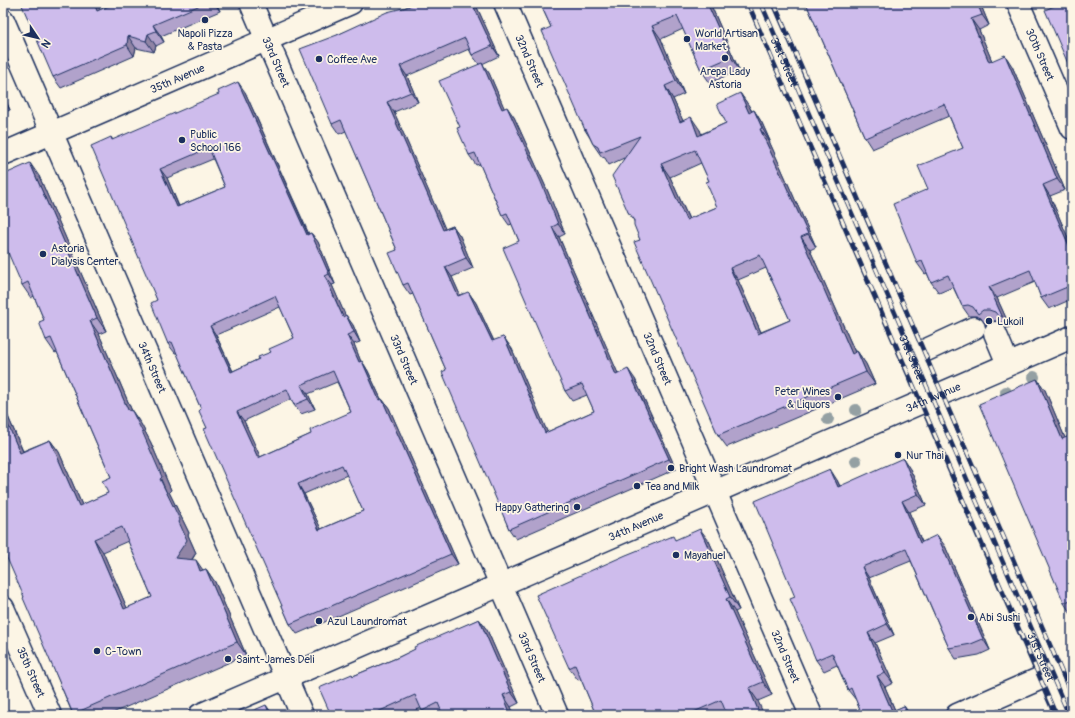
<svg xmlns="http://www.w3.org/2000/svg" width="1075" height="718" viewBox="0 0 1075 718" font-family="Pangolin,sans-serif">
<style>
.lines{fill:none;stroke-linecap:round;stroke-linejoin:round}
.minor-casing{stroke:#1b2f5e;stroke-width:25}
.major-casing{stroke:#1b2f5e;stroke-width:25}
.minor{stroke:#fcf5e5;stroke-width:22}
.major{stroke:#fcf5e5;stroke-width:22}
.rail-casing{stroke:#1b2f5e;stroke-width:4.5}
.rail{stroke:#fcf5e5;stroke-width:3;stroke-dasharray:9;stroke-linecap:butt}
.tree{fill:#94a0a3}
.wall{fill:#b1a2cb;stroke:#1b2f5e;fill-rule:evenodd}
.shaded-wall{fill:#9084a5;stroke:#1b2f5e}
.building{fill:#cebcec;stroke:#1b2f5e;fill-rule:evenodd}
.poi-dot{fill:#1b2f5e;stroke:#fcf5e5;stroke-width:1.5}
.labels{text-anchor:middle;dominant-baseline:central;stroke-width:3.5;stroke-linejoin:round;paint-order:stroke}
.poi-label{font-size:11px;fill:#1b2f5e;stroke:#fcf5e5;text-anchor:start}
.street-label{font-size:11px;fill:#1b2f5e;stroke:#fcf5e5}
</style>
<rect width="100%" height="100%" fill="#fcf5e5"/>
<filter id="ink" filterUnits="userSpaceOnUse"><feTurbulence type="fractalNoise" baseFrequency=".025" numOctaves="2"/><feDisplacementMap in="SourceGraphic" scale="8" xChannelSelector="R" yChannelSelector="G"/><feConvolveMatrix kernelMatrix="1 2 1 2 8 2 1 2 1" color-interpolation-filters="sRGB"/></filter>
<g filter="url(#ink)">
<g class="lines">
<g class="minor-casing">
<g id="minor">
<path id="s1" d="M505 3 811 715"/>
<path id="s2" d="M1018 3 1072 128"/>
<path id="s3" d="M3 20 302 715"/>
<path id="s4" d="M3 154 351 3"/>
<path d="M995 333 1008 364"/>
<path d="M911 357 974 328"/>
<path id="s5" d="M3 608 50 715"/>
<path id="s6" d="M200 715 1072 337"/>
<path d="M957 715 1048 675"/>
</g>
</g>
<g class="major-casing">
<g id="major">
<path id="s7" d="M251 3 557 715"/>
<path id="s8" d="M759 3 1066 715"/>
</g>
</g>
<use href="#minor" class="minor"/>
<use href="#major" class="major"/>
<g class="rail-casing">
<g id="rail">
<path d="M748 3 1056 715"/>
<path d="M761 3 1069 715"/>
<path d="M774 3 1072 696"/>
</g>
</g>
<use href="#rail" class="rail"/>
</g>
<g class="tree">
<circle cx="1034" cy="377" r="6"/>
<circle cx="1006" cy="392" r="6"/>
<circle cx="856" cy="410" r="6"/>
<circle cx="828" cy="419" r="6"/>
<circle cx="856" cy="461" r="6"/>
</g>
<g class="wall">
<path d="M116 3H216L220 11 161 36 164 42 156 46 154 52 136 48 134 56 61 88 53 77 100 10Z"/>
<path d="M416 3H475L499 56 482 64 489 73 504 108 514 117 548 192 565 234 559 237 618 374 635 379 676 469 516 539 509 529 446 370 413 294 410 295 403 285 397 250 346 131 339 134 332 124 337 35ZM469 49 472 55 479 64 469 155 476 165 480 164 502 215 509 225 512 224 519 241 565 391 572 401 587 395 594 411 547 432 512 349 503 337 494 341 476 303 469 293 460 295 452 277 473 268 460 236 453 226 445 229 394 112 418 102 407 76Z"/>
<path d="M540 3H710L739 70 710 83 701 70 683 29 661 39 684 94 673 99 683 121 700 130 701 134 726 123 740 93 749 106 752 111 754 110 762 123 770 141H769L816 247 810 250 855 352 857 351 866 364 875 384 727 447 718 435 640 240 634 221 628 212 624 158 609 165 605 158 602 157 593 144 590 138 585 130 551 27ZM701 163 709 181 717 207 689 219 670 177ZM766 268 790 320 761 332 738 280Z"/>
<path d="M806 3H980L989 25 979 30 992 61 1012 66 1065 190 1050 196 1071 245H1072V299L1049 309 1041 298 1035 282 997 298 1010 327 1007 328 1003 323 997 321H991L986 325 981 318 976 316H969L962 306 953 287 939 293 931 282 927 273 925 274 917 263 928 189 963 148 949 116 872 149 865 138Z"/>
<path d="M245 92 309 234 311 233 318 242 325 259 335 284 332 285 341 306 345 316 353 325 360 342 354 344 361 362 362 361 368 371 381 399H382L389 408 458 564 297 634 290 624 207 428 201 409 177 353H175L168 344 157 300 111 137 113 140ZM213 159 225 187 179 206 167 178ZM280 307 294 338 259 359 233 371 216 335ZM337 382 351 412 311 434 260 457 244 421 291 399 294 405 301 414 315 409 308 394ZM347 475 363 511 321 529 304 494Z"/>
<path d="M3 94 10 110 3 113Z"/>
<path d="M39 176 106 331 99 334 132 411 141 424 151 443 171 490 169 492 189 533 188 535 196 553 192 560 203 570 206 569 215 582 246 655 108 715H73L24 597 3 405 23 451 50 440 59 452 82 505 108 493 111 477 57 352 55 353 46 340 44 320 34 296 31 298 22 285ZM128 541 152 597 127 608 103 552Z"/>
<path d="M1037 379 1045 390 1065 438 1072 435V614H1071L1064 603Z"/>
<path d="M910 469 926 505 909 512 922 542 945 546 990 650 979 655 956 659 949 648 911 561 869 578 894 635 875 643 893 683 885 687 895 710 904 706 910 715H862L856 700 848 690 837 665 824 671 816 660 795 597 837 480 840 486Z"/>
<path d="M675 540 709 541 739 610 735 612 772 695 725 715H596L581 679 578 680 569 668Z"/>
<path d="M479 619 487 630 519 703 511 707 514 715H425L421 708 406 715H331L352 674 353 676 399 657Z"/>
</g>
<g class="shaded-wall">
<path d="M94 3H97L105 22 97 11Z"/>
<path d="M214 3H216L220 11Z"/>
<path d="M472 3H475L499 56 492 46Z"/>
<path d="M707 3H710L739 70 731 57Z"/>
<path d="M977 3H980L989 25 982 15Z"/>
<path d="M971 19 979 30 997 73 989 62Z"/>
<path d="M153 25 161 36 164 42 156 31Z"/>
<path d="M652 26 661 39 684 94 676 81Z"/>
<path d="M148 34 156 46 154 52 146 41Z"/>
<path d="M128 36 136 48 134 56 127 45Z"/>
<path d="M1005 55 1012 66 1065 190 1057 179Z"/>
<path d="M482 63 489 73 509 119 502 109Z"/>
<path d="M400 66 407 76 418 102 411 92Z"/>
<path d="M238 82 245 92 313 245 307 235Z"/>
<path d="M665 86 673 99 689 134 680 122Z"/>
<path d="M740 93 749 106 758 125 749 113Z"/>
<path d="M3 94 10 110 3 100Z"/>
<path d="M387 102 394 112 450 240 443 230Z"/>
<path d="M507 107 514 117 548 192 565 234 558 224Z"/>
<path d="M754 110 762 123 770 141 762 128Z"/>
<path d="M691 117 700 130 707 148 698 136Z"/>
<path d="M760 129 769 141 816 247 808 234Z"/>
<path d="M30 163 39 176 106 331 97 318Z"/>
<path d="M661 164 670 177 695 233 686 220Z"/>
<path d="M160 169 167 178 183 217 177 207Z"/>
<path d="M1043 185 1050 196 1072 247 1069 246Z"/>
<path d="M453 226 460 236 473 268 466 258Z"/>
<path d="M552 227 559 237 623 385 616 375Z"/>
<path d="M311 233 318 242 335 284 329 274Z"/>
<path d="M801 237 810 250 861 366 852 354Z"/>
<path d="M445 267 452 277 465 306 458 296Z"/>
<path d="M730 268 738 280 767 346 758 334Z"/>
<path d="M325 276 332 285 350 326 343 317Z"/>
<path d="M989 287 997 298 1010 327 1002 316Z"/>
<path d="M469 293 476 303 499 352 492 341Z"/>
<path d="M346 315 353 325 360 342 354 332Z"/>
<path d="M90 321 99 334 137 423 128 410Z"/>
<path d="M210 326 216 335 237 381 231 372Z"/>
<path d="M347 335 354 344 365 372 359 362Z"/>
<path d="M505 339 512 349 552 443 545 433Z"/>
<path d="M857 351 866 364 875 384 866 372Z"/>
<path d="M362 361 368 371 386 410 379 400Z"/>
<path d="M628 369 635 379 676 469 669 459Z"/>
<path d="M1037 379 1045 390 1070 450 1062 439Z"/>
<path d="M301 385 308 394 315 409 308 399Z"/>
<path d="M382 399 389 408 458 564 451 554Z"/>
<path d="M3 405 29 466 20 453 3 413Z"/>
<path d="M132 411 141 424 151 443 171 490 169 492 189 533 188 535 196 553 184 571 175 558 179 522Z"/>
<path d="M237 412 244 421 265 467 258 458Z"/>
<path d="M50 440 59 452 88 519 79 506Z"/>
<path d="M903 458 910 469 926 505 918 494Z"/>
<path d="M830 469 837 480 845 498 838 487Z"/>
<path d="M298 484 304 494 326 539 319 530Z"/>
<path d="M902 501 909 512 927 554 920 543Z"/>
<path d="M700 529 709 541 739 610 730 597Z"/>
<path d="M937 535 945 546 990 650 983 639Z"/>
<path d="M94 539 103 552 133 622 124 609Z"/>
<path d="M196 560 205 573 200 571Z"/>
<path d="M862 567 869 578 894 635 887 624Z"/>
<path d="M206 569 215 582 246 655 237 642Z"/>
<path d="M726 599 735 612 772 695 763 682Z"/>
<path d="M479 619 487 630 519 703 511 692Z"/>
<path d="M868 633 875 643 893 683 885 673Z"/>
<path d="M877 676 885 687 897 715 892 711Z"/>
<path d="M749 688 758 701 764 715H760Z"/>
<path d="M503 695 511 707 514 715H511Z"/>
<path d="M3 705 7 715H3Z"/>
<path d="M266 705 273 715H270Z"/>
<path d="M904 706 910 715H908Z"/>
</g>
<g class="building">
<path d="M21 3H94L97 11 116 3H205L153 25 156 31 148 34 146 41 128 36 127 45 53 77Z"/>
<path d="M416 3H472L492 46 472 55 465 38 400 66 411 92 387 102 443 230 453 226 466 258 445 267 458 296 468 292 469 293 492 341 503 337 505 339 545 433 594 411 582 384 565 391 503 248 519 241 507 213 502 215 475 153 469 155 457 128 460 127 439 81 482 63 502 109 507 107 541 182 558 224 552 227 616 375 628 369 669 459 509 529 442 372 446 370 408 283 403 285 389 253 397 250 341 120 332 124 300 49 337 35 387 12 407 7Z"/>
<path d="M540 3H707L731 57 701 70 677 16 652 26 676 81 665 86 680 122 691 117 698 136 726 123 717 104 740 93 749 113 754 110 762 128 760 129 808 234 801 237 816 271 852 354 857 351 866 372 718 435 634 242 640 240 634 225V219L628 212 612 176 640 136 600 152 598 147 593 144 586 129 585 130 542 31 551 27ZM695 150 709 181 706 182 717 207 686 220 661 164ZM760 255 790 320 758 334 730 268Z"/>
<path d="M806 3H977L982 15 971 19 989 62 1005 55 1057 179 1043 185 1069 246 1072 245V285L1041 298 1030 270 989 287 1002 316 999 317 995 312 989 310H983L978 314 973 307 968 305 962 306 948 275 931 282 922 261 917 263 893 204 928 189 918 166 963 148 944 104 865 138Z"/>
<path d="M1053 3H1072V73L1045 10 1054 6Z"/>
<path d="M238 82 307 235 311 233 318 249 329 274 325 276 334 297 343 317 346 315 354 332 347 335 359 362 362 361 379 400 382 399 451 554 290 624 204 429 207 428 199 411 201 409 184 370 172 342 168 344 151 303 157 300 91 146 111 137 112 140 219 94 218 91ZM209 148 225 187 177 207 160 169ZM275 296 294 338 269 349 271 352 258 357 259 359 231 372 210 326ZM333 371 351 412 310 430 311 434 258 458 237 412 287 389 294 405 308 399 301 385ZM342 465 363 511 319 530 298 484Z"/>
<path d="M30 163 97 318 90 321 128 410 132 411 142 431 162 477 160 479 180 520 179 522 187 540 175 558 196 560 200 571 206 569 237 642 73 714 23 598 24 597 3 549V413L20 453 50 440 79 506 108 493 102 481 111 477 51 338 46 340 39 322 44 320 28 282 22 285 3 241V175ZM122 527 152 597 124 609 94 539Z"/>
<path d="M1072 363V374L1068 365Z"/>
<path d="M1037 379 1062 439 1072 435V599L1064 603 979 404Z"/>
<path d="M903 458 918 494 902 501 920 543 937 535 983 639 971 644 949 648 906 549 862 567 887 624 868 633 885 673 877 676 892 711 904 706 908 715H862L851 688 848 690 832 653 816 660 790 599 795 597 755 501 830 469 838 487Z"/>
<path d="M700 529 730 597 726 599 763 682 749 688 760 715H727L721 700 687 715H596L575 665 569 668 536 595 626 555 673 536 675 540Z"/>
<path d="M479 619 511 692 503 695 511 715H449L448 714 443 715 438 703 422 711 415 695 371 715H331L319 688 352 674 353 676 399 657 415 649 414 647Z"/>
<path d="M266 705 270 715H243Z"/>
</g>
</g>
<g class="poi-dot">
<circle cx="205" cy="20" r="4"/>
<circle cx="687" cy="39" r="4"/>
<circle cx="725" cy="58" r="4"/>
<circle cx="319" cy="59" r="4"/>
<circle cx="182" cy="140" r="4"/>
<circle cx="43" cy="254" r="4"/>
<circle cx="989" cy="321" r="4"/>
<circle cx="838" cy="397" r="4"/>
<circle cx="898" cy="455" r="4"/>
<circle cx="671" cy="468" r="4"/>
<circle cx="637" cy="486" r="4"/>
<circle cx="577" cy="507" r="4"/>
<circle cx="676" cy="555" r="4"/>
<circle cx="971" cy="617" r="4"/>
<circle cx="319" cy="621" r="4"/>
<circle cx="97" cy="651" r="4"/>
<circle cx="228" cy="659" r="4"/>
</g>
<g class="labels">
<g class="poi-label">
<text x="205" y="33" text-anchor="middle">Napoli Pizza<tspan x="205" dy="13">&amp; Pasta</tspan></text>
<text x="695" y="33">World Artisan<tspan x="695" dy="13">Market</tspan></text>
<text x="327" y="59">Coffee Ave</text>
<text x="725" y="71" text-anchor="middle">Arepa Lady<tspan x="725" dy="13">Astoria</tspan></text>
<text x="190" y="134">Public<tspan x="190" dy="13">School 166</tspan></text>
<text x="51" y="248">Astoria<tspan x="51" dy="13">Dialysis Center</tspan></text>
<text x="997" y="321">Lukoil</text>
<text x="830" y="391" text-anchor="end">Peter Wines<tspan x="830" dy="13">&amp; Liquors</tspan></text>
<text x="906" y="455">Nur Thai</text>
<text x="679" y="468">Bright Wash Laundromat</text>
<text x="645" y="486">Tea and Milk</text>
<text x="569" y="507" text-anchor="end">Happy Gathering</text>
<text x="684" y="555">Mayahuel</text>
<text x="979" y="617">Abi Sushi</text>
<text x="327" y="621">Azul Laundromat</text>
<text x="105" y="651">C-Town</text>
<text x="236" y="659">Saint-James Deli</text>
</g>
<g class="street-label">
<text stroke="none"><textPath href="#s2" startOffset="56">30th Street</textPath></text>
<text stroke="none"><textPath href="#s7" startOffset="64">33rd Street</textPath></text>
<text stroke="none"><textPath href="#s1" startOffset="63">32nd Street</textPath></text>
<text stroke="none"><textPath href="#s8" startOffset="64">31st Street</textPath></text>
<text stroke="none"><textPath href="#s4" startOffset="190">35th Avenue</textPath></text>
<text stroke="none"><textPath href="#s7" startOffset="388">33rd Street</textPath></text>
<text stroke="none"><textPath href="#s1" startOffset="387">32nd Street</textPath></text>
<text stroke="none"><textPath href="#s8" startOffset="388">31st Street</textPath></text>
<text stroke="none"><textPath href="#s3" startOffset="378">34th Street</textPath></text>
<text stroke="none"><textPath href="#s6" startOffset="799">34th Avenue</textPath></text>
<text stroke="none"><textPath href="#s6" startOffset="475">34th Avenue</textPath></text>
<text stroke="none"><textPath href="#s7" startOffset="712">33rd Street</textPath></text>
<text stroke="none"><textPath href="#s1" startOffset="711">32nd Street</textPath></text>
<text stroke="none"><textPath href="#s8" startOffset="712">31st Street</textPath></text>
<text stroke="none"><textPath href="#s5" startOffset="70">35th Street</textPath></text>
</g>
</g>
<rect width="1075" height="718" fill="none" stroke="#fcf5e5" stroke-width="16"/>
<rect x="8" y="8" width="1059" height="702" fill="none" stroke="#1b2f5e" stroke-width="1.5" filter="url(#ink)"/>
<g transform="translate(38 38) rotate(125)" stroke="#fcf5e5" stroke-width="3" paint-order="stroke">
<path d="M0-3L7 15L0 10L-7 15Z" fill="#1b2f5e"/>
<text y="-6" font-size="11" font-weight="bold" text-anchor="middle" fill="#1b2f5e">N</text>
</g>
</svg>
